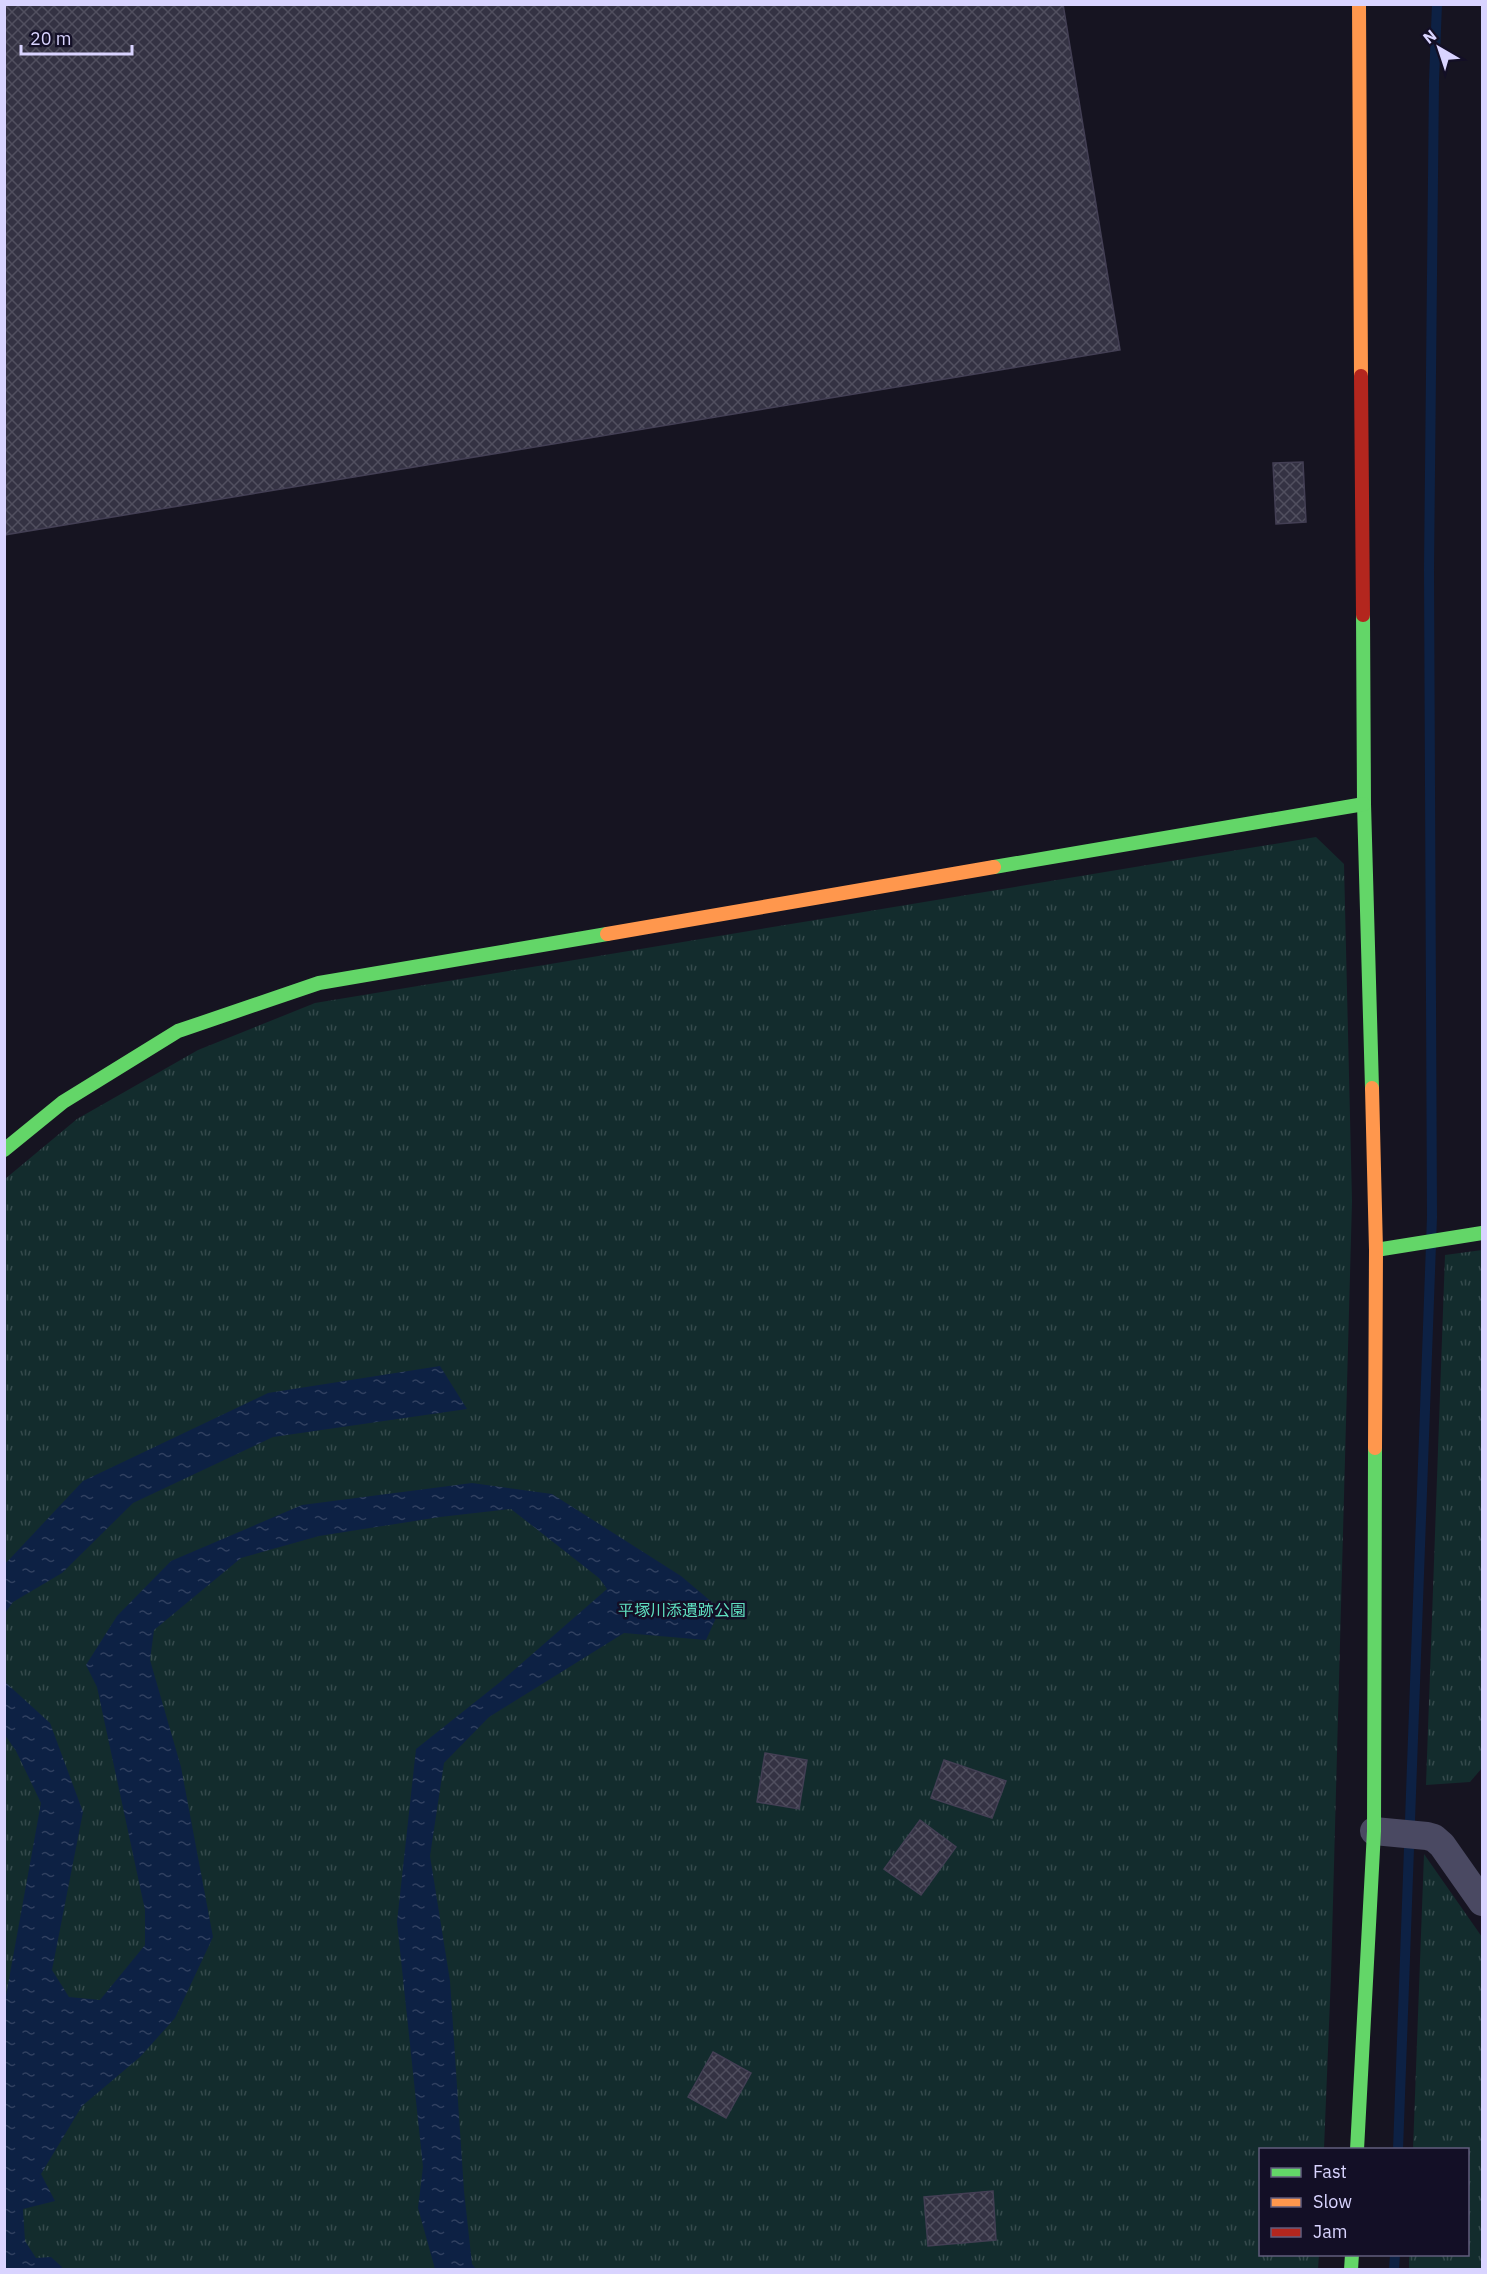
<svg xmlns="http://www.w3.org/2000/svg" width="1487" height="2274" viewBox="0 0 1487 2274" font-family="'IBM Plex Sans','Noto Sans JP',sans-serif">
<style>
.park{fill:url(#park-tufts)}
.water{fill:url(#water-ripples)}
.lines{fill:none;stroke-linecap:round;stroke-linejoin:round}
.stream{stroke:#0d2144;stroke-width:10}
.building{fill:url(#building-cross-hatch);stroke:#433f54;stroke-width:1.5}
.street{stroke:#4a4962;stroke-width:28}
.fast{stroke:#63d668;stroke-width:14}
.slow{stroke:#ff974d;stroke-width:14}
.jam{stroke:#b3261e;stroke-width:14}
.labels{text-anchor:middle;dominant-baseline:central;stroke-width:5;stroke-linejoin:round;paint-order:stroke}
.park-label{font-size:16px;fill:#5fe0c0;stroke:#130f26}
</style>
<defs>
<pattern id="park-tufts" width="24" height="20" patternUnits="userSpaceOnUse" patternTransform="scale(1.5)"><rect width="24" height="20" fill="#132c2d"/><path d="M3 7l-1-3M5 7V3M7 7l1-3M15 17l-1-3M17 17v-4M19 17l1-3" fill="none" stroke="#354a4c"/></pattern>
<pattern id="water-ripples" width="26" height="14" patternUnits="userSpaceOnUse" patternTransform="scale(1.5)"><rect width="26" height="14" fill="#0d2144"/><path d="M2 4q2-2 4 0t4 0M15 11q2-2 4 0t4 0" fill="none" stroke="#304060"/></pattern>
<pattern id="building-cross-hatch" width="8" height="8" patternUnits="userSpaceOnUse" patternTransform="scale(1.5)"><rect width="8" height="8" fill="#343243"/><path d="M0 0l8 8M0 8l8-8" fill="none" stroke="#514f5f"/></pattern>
</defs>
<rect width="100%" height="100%" fill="#161421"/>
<g class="park">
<path d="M1316 837 1344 864 1352 1201 1331 1975 1324 2149 1260 2150V2254L1319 2255 1318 2269 5 2270V1179L77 1119 198 1050 315 1003Z"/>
<path d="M1482 1250V1768L1470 1782 1426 1785 1445 1255Z"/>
<path d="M1424 1854 1482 1937V2269H1409V2255L1468 2254V2150L1413 2149Z"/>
</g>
<g class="water">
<path d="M440 1366 467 1409 273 1437 133 1503 62 1573 13 1602 5 1613V1564L83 1481 268 1393Z"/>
<path d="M472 1483 552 1494 681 1576 720 1609 706 1640 624 1633 489 1717 444 1763 430 1856 450 1981 464 2191 472 2264 476 2269H435L418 2208 423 2167 397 1922 416 1749 499 1683 607 1589 599 1578 511 1509 440 1517 319 1536 241 1558 154 1630 150 1660 181 1767 213 1937 175 2018 140 2057 82 2106 41 2174 55 2201 23 2209 25 2241 36 2258 51 2257 62 2267 61 2269H5V2001L41 1803 16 1751 5 1735V1682L50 1723 83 1812 52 1970 69 1997 100 2000 145 1945V1910L97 1687 86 1665 117 1616 171 1561 302 1505Z"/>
</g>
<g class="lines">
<g class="stream">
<path d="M1398 2150 1432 1217 1429 570 1434 80 1437 4"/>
<path d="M1394 2270 1395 2254"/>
</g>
</g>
<g class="building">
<path d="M4 4H1063L1120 350 4 535Z"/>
<path d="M1303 462 1306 522 1276 524 1273 463Z"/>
<path d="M765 1753 807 1760 799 1809 757 1802Z"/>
<path d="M944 1760 1006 1781 992 1818 931 1798Z"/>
<path d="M920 1820 956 1847 921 1895 884 1869Z"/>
<path d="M713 2052 751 2073 726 2118 688 2097Z"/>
<path d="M993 2191 996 2240 928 2246 924 2197Z"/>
</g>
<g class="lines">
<path class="street" d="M1374 1831 1427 1836 1434 1838 1442 1845 1482 1902"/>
<g class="fast">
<path d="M1363 615 1364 804 1372 1088"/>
<path d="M994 867 1364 804"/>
<path d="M4 1150 63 1102 178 1031 319 983 607 934"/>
<path d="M1376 1250 1482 1233"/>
<path d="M1357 2150 1374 1831 1375 1448"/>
<path d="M1351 2270 1352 2254"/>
</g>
<g class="slow">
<path d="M1359 4 1361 376"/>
<path d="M607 934 994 867"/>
<path d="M1372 1088 1376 1250 1375 1448"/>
</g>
<path class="jam" d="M1361 376 1363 615"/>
</g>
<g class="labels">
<g class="park-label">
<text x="682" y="1610">平塚川添遺跡公園</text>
</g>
</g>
<rect width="1487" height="2274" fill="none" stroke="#d9d4ff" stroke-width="12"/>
<rect x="1259" y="2148" width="210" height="108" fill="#130f26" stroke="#625e7d" stroke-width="1.5"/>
<rect x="1271" y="2168" width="30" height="9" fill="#63d668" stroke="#625e7d" stroke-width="1.5"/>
<text x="1313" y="2178" font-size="18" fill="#d9d4ff">Fast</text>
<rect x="1271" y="2198" width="30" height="9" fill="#ff974d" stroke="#625e7d" stroke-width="1.5"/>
<text x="1313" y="2208" font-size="18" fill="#d9d4ff">Slow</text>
<rect x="1271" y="2228" width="30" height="9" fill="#b3261e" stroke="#625e7d" stroke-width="1.5"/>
<text x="1313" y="2238" font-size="18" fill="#d9d4ff">Jam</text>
<g transform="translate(1439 48) rotate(321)" stroke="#130f26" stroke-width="4.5" paint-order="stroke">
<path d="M0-4.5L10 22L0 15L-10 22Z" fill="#d9d4ff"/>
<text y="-9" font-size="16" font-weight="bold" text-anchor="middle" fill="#d9d4ff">N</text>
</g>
<path d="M21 45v9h111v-9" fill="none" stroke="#d9d4ff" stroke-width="3"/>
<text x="30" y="45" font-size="18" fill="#d9d4ff" stroke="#130f26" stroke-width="4.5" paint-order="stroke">20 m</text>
</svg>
